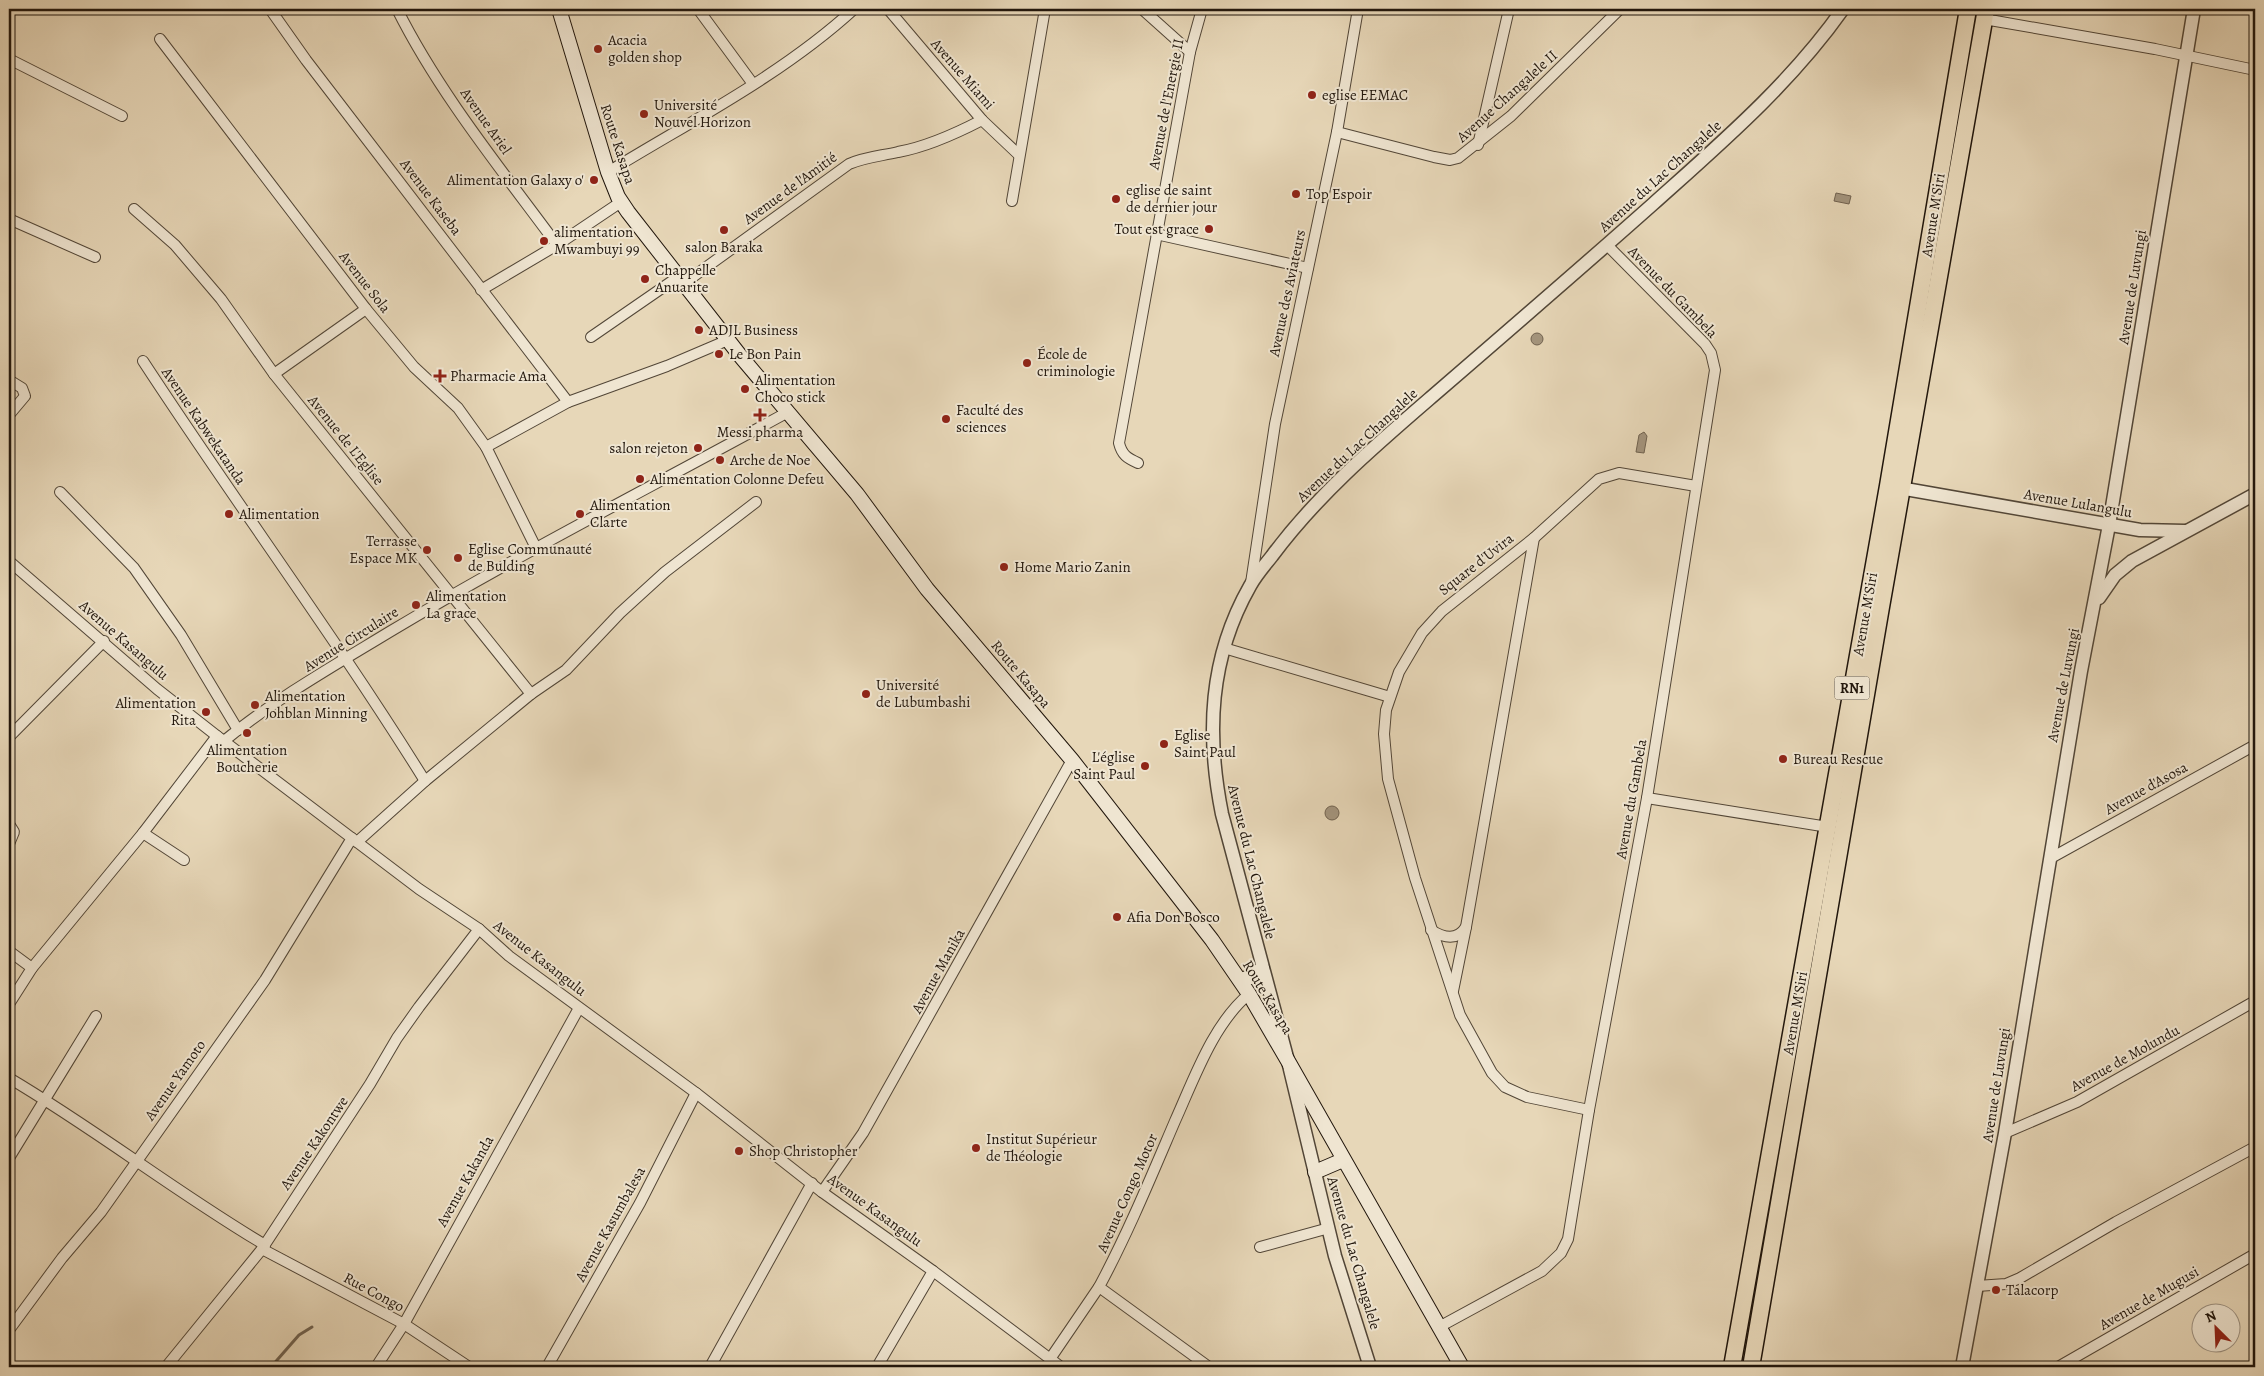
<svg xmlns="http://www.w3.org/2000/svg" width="2264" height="1376" viewBox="0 0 2264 1376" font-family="Alegreya,serif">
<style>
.water{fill:#a4957e;stroke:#706250}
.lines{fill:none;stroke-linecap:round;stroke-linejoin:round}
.stream{stroke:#706250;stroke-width:3}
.minor-casing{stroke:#524637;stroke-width:12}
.tertiary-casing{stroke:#524637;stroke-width:15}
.secondary-casing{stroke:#21160c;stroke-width:16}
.trunk-casing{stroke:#21160c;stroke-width:19}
.minor{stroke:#efe5d1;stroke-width:10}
.tertiary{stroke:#efe5d1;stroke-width:12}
.secondary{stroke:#efe5d1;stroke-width:14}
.trunk{stroke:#e7d7b8;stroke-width:16}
.poi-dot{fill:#8f2418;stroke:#efe5d1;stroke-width:2}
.labels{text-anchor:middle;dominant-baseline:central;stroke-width:4;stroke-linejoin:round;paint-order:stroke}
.shield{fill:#efe5d1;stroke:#5f5447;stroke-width:1}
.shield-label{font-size:14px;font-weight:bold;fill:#21160c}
.poi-label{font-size:15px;fill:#21160c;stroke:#efe5d1;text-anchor:start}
.street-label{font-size:15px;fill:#21160c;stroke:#efe5d1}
</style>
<rect width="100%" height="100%" fill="#e7d7b8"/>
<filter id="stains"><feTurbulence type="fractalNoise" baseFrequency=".004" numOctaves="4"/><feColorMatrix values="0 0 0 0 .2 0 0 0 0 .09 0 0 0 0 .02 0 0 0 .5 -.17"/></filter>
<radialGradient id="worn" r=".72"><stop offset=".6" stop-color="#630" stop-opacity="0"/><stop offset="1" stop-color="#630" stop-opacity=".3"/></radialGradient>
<g class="water">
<path d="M1836 193 1851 196 1849 204 1834 201Z"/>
<circle cx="1537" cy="339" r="6"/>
<path d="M1644 432 1647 436 1644 453 1636 452 1639 435Z"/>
<circle cx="1332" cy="813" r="7"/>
</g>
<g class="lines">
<path class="stream" d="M271 1367 299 1335 312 1327"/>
<g class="minor-casing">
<g id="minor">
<path d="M270 9 306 60 568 402"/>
<path d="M397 9C439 93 501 169 557 245"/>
<path d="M698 9 753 84"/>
<path d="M888 9 982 120 1019 155"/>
<path d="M1142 9 1190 52"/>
<path d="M1984 19 2155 49 2255 70"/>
<path d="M160 39 366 309 414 367 458 408 486 447 536 548"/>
<path d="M9 59 122 116"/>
<path d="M1337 132 1434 157 1450 160 1458 158 1511 116 1620 9"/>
<path d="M1478 145 1509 9"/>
<path d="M608 172C691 121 782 75 854 9"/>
<path d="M1012 201 1045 9"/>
<path d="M134 209 175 245 221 299 274 374 531 694"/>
<path d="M9 219 95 257"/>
<path d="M1156 234 1308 268"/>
<path d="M683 284 849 164C865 157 881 156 898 152 926 147 957 133 982 120"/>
<path d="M481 290 557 245 621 202"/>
<path d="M591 337 678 277"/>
<path d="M143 361C235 502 336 638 425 781"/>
<path d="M274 374 366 309"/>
<path d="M9 380 22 388 25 396 9 415"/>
<path d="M486 447 568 402 667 366 728 340"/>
<path d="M1138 463C1127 458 1122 455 1119 443L1190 52 1202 9"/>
<path d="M60 492 134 568 181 635 238 730"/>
<path d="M9 561 157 689 217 736 419 889 479 929 509 956 696 1093 822 1192 933 1271 1061 1367"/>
<path d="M1251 583 1275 424 1337 132 1358 9"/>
<path d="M1224 648 1390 697"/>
<path d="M9 737 104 641"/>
<path d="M224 741C275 699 335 665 391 631 521 553 655 485 788 412"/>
<path d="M1647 798 1828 827"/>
<path d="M9 824 14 832 9 844"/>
<path d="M143 833 184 860"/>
<path d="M357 842 425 781 531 694 566 670 620 613 665 572 756 502"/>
<path d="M2051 858 2255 745"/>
<path d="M1431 930C1444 938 1457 941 1466 927"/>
<path d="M9 951 32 968"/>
<path d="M1453 991 1466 927 1534 538"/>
<path d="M9 1004 32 968 143 833 217 736"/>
<path d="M9 1078C97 1130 177 1193 265 1245"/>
<path d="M1589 1110 1527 1097 1505 1087 1492 1073 1460 1015 1415 878 1388 779 1384 734 1386 710 1399 672 1422 633 1442 611 1534 538 1599 479 1619 473 1696 486"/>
<path d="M2005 1133 2077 1102 2255 1001"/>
<path d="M9 1158 96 1016"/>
<path d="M822 1192 863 1133 1072 760"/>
<path d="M1260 1247 1329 1228"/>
<path d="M262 1249 404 1324 469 1367"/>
<path d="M1977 1286 2006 1284 2020 1278 2116 1222 2255 1147"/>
<path d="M1439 1327 1542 1271 1561 1253 1568 1239 1589 1110 1647 798 1715 370 1711 353 1705 344 1607 245"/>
<path d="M9 1330 62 1258 101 1212 265 980 352 838"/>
<path d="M1050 1359 1099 1287"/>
<path d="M166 1367 262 1249 370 1084 397 1038 419 1007 479 929"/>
<path d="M376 1367 404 1324 579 1008"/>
<path d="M547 1367 640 1203 696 1093"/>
<path d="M710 1367 812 1183"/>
<path d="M877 1367 933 1271"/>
<path d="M1209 1367 1099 1287C1128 1233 1151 1177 1175 1121 1194 1079 1213 1024 1249 994"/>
<path d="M2058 1367 2255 1254"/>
</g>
</g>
<g class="tertiary-casing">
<g id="tertiary">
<path d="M1894 487 2140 530 2185 531"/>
<path d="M2099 598 2115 575 2132 561 2255 494"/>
<path d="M1370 1367 1335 1256 1288 1061 1222 814C1206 734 1209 658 1250 586 1256 575 1265 565 1272 556 1318 494 1377 444 1435 394 1508 331 1581 268 1653 204 1721 143 1790 84 1843 9"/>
<path d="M1962 1367 2005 1133 2081 671 2109 525 2194 9"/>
</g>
</g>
<g class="secondary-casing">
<g id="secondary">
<path d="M559 9 608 172 618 197 628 212 742 358 857 494 927 589 1072 760 1212 940 1249 994 1288 1061 1462 1367"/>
<path d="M1240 980 1251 977 1262 969"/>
<path d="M1315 1172 1343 1160"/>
</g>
</g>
<g class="trunk-casing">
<g id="trunk">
<path d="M1732 1367 1888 486 1968 9"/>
<path d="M1751 1367 1881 607 1986 9"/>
</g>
</g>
<use href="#minor" class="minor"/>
<use href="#tertiary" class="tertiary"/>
<use href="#secondary" class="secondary"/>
<use href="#trunk" class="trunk"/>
</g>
<g class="poi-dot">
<circle cx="598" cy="49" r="5"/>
<circle cx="1312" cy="95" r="5"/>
<circle cx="644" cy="114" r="5"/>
<circle cx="594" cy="180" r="5"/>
<circle cx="1296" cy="194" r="5"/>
<circle cx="1116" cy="199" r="5"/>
<circle cx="1209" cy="229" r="5"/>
<circle cx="724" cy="230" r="5"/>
<circle cx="544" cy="241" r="5"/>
<circle cx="645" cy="279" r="5"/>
<circle cx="699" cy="330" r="5"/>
<circle cx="719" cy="354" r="5"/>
<circle cx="1027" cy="363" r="5"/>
<path d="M437.5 368.5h5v5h5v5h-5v5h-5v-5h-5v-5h5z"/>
<circle cx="745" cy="389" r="5"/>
<path d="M757.5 407.5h5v5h5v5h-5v5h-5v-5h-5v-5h5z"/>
<circle cx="946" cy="419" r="5"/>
<circle cx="698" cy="448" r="5"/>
<circle cx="720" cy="460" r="5"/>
<circle cx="640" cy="479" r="5"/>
<circle cx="229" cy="514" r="5"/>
<circle cx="580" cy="514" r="5"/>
<circle cx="427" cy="550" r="5"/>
<circle cx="458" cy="558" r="5"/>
<circle cx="1004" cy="567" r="5"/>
<circle cx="416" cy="605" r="5"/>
<circle cx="866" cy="694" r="5"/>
<circle cx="255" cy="705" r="5"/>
<circle cx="206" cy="712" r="5"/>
<circle cx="247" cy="733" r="5"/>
<circle cx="1164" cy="744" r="5"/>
<circle cx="1783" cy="759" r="5"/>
<circle cx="1145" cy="766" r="5"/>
<circle cx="1117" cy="917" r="5"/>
<circle cx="976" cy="1148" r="5"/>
<circle cx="739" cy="1151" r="5"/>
<circle cx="1996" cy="1290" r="5"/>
</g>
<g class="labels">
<rect class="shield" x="1834.5" y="676.5" width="35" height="23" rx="4"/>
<g class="shield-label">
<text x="1852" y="688">RN1</text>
</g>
<g class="poi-label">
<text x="608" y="40">Acacia<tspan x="608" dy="17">golden shop</tspan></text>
<text x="1322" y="95">eglise EEMAC</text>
<text x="654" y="105">Université<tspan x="654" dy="17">Nouvel Horizon</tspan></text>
<text x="584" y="180" text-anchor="end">Alimentation Galaxy o'</text>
<text x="1126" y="190">eglise de saint<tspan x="1126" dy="17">de dernier jour</tspan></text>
<text x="1306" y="194">Top Espoir</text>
<text x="1199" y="229" text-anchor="end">Tout est grace</text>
<text x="554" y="232">alimentation<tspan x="554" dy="17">Mwambuyi 99</tspan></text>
<text x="724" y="247" text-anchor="middle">salon Baraka</text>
<text x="655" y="270">Chappelle<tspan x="655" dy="17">Anuarite</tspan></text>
<text x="709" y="330">ADJL Business</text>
<text x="729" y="354">Le Bon Pain</text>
<text x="1037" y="354">École de<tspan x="1037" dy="17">criminologie</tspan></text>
<text x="450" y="376">Pharmacie Ama</text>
<text x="755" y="380">Alimentation<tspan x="755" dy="17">Choco stick</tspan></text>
<text x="956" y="410">Faculté des<tspan x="956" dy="17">sciences</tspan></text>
<text x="760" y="432" text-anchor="middle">Messi pharma</text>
<text x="688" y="448" text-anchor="end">salon rejeton</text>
<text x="730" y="460">Arche de Noe</text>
<text x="650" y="479">Alimentation Colonne Defeu</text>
<text x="590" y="505">Alimentation<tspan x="590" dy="17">Clarte</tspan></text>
<text x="239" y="514">Alimentation</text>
<text x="417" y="541" text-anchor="end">Terrasse<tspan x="417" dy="17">Espace MK</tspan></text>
<text x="468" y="549">Eglise Communauté<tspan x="468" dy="17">de Bulding</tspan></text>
<text x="1014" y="567">Home Mario Zanin</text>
<text x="426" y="596">Alimentation<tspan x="426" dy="17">La grace</tspan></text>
<text x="876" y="685">Université<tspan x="876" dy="17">de Lubumbashi</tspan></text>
<text x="265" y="696">Alimentation<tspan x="265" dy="17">Johblan Minning</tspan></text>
<text x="196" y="703" text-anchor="end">Alimentation<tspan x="196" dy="17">Rita</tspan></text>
<text x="1174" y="735">Eglise<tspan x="1174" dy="17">Saint Paul</tspan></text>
<text x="247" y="750" text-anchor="middle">Alimentation<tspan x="247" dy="17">Boucherie</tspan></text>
<text x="1135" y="757" text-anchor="end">L'église<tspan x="1135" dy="17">Saint Paul</tspan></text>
<text x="1793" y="759">Bureau Rescue</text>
<text x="1127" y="917">Afia Don Bosco</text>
<text x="986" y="1139">Institut Supérieur<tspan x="986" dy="17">de Théologie</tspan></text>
<text x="749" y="1151">Shop Christopher</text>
<text x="2006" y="1290">Talacorp</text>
</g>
<g class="street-label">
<text transform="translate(963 74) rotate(49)">Avenue Miami</text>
<text transform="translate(1507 96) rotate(-42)">Avenue Changalele II</text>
<text transform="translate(1166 104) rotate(-79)">Avenue de l'Energie II</text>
<text transform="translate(486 121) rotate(55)">Avenue Ariel</text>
<text transform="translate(618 144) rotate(72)">Route Kasapa</text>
<text transform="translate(1660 176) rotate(-42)">Avenue du Lac Changalele</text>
<text transform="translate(790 188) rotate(-36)">Avenue de l'Amitié</text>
<text transform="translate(431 197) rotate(53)">Avenue Kaseba</text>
<text transform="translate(1933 215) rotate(-81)">Avenue M'Siri</text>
<text transform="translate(365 282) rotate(52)">Avenue Sola</text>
<text transform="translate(2132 287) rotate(-81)">Avenue de Luvungi</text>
<text transform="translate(1673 292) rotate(46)">Avenue du Gambela</text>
<text transform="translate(1287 293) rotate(-78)">Avenue des Aviateurs</text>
<text transform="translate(204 426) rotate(56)">Avenue Kabwekatanda</text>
<text transform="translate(346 440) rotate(51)">Avenue de L'Eglise</text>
<text transform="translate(1357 445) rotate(-43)">Avenue du Lac Changalele</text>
<text transform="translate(2078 503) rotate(10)">Avenue Lulangulu</text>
<text transform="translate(1476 564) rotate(-38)">Square d'Uvira</text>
<text transform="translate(1865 614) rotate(-80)">Avenue M'Siri</text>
<text transform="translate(351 639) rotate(-32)">Avenue Circulaire</text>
<text transform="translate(124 640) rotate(41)">Avenue Kasangulu</text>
<text transform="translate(1021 674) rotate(50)">Route Kasapa</text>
<text transform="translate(2063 685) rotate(-79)">Avenue de Luvungi</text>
<text transform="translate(2146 788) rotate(-29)">Avenue d'Asosa</text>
<text transform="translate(1631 799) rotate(-80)">Avenue du Gambela</text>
<text transform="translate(1252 862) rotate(76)">Avenue du Lac Changalele</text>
<text transform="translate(540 958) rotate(38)">Avenue Kasangulu</text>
<text transform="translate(938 971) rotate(-61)">Avenue Manika</text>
<text transform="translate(1268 997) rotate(59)">Route Kasapa</text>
<text transform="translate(1795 1013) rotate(-80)">Avenue M'Siri</text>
<text transform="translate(2125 1058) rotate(-29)">Avenue de Molundu</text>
<text transform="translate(175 1080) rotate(-55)">Avenue Yamoto</text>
<text transform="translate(1996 1085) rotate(-81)">Avenue de Luvungi</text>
<text transform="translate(314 1143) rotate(-56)">Avenue Kakontwe</text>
<text transform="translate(465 1181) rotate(-61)">Avenue Kakanda</text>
<text transform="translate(1127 1193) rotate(-66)">Avenue Congo Motor</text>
<text transform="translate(875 1210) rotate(36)">Avenue Kasangulu</text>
<text transform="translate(610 1224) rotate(-61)">Avenue Kasumbalesa</text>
<text transform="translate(1354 1253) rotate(74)">Avenue du Lac Changalele</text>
<text transform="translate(374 1292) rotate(28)">Rue Congo</text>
<text transform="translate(2149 1298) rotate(-30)">Avenue de Mugusi</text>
</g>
</g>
<rect width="2264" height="1376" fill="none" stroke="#e7d7b8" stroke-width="30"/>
<rect x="10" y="10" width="2244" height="1356" fill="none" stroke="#21160c" stroke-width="2.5"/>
<rect x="15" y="15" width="2234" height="1346" fill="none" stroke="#21160c"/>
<g transform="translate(2216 1328) rotate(336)"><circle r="24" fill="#efe5d1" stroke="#9d9282"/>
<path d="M0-4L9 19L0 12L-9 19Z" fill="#8f2418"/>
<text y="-8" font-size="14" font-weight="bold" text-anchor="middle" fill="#21160c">N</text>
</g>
<rect width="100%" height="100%" filter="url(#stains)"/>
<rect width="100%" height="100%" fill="url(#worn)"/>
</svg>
